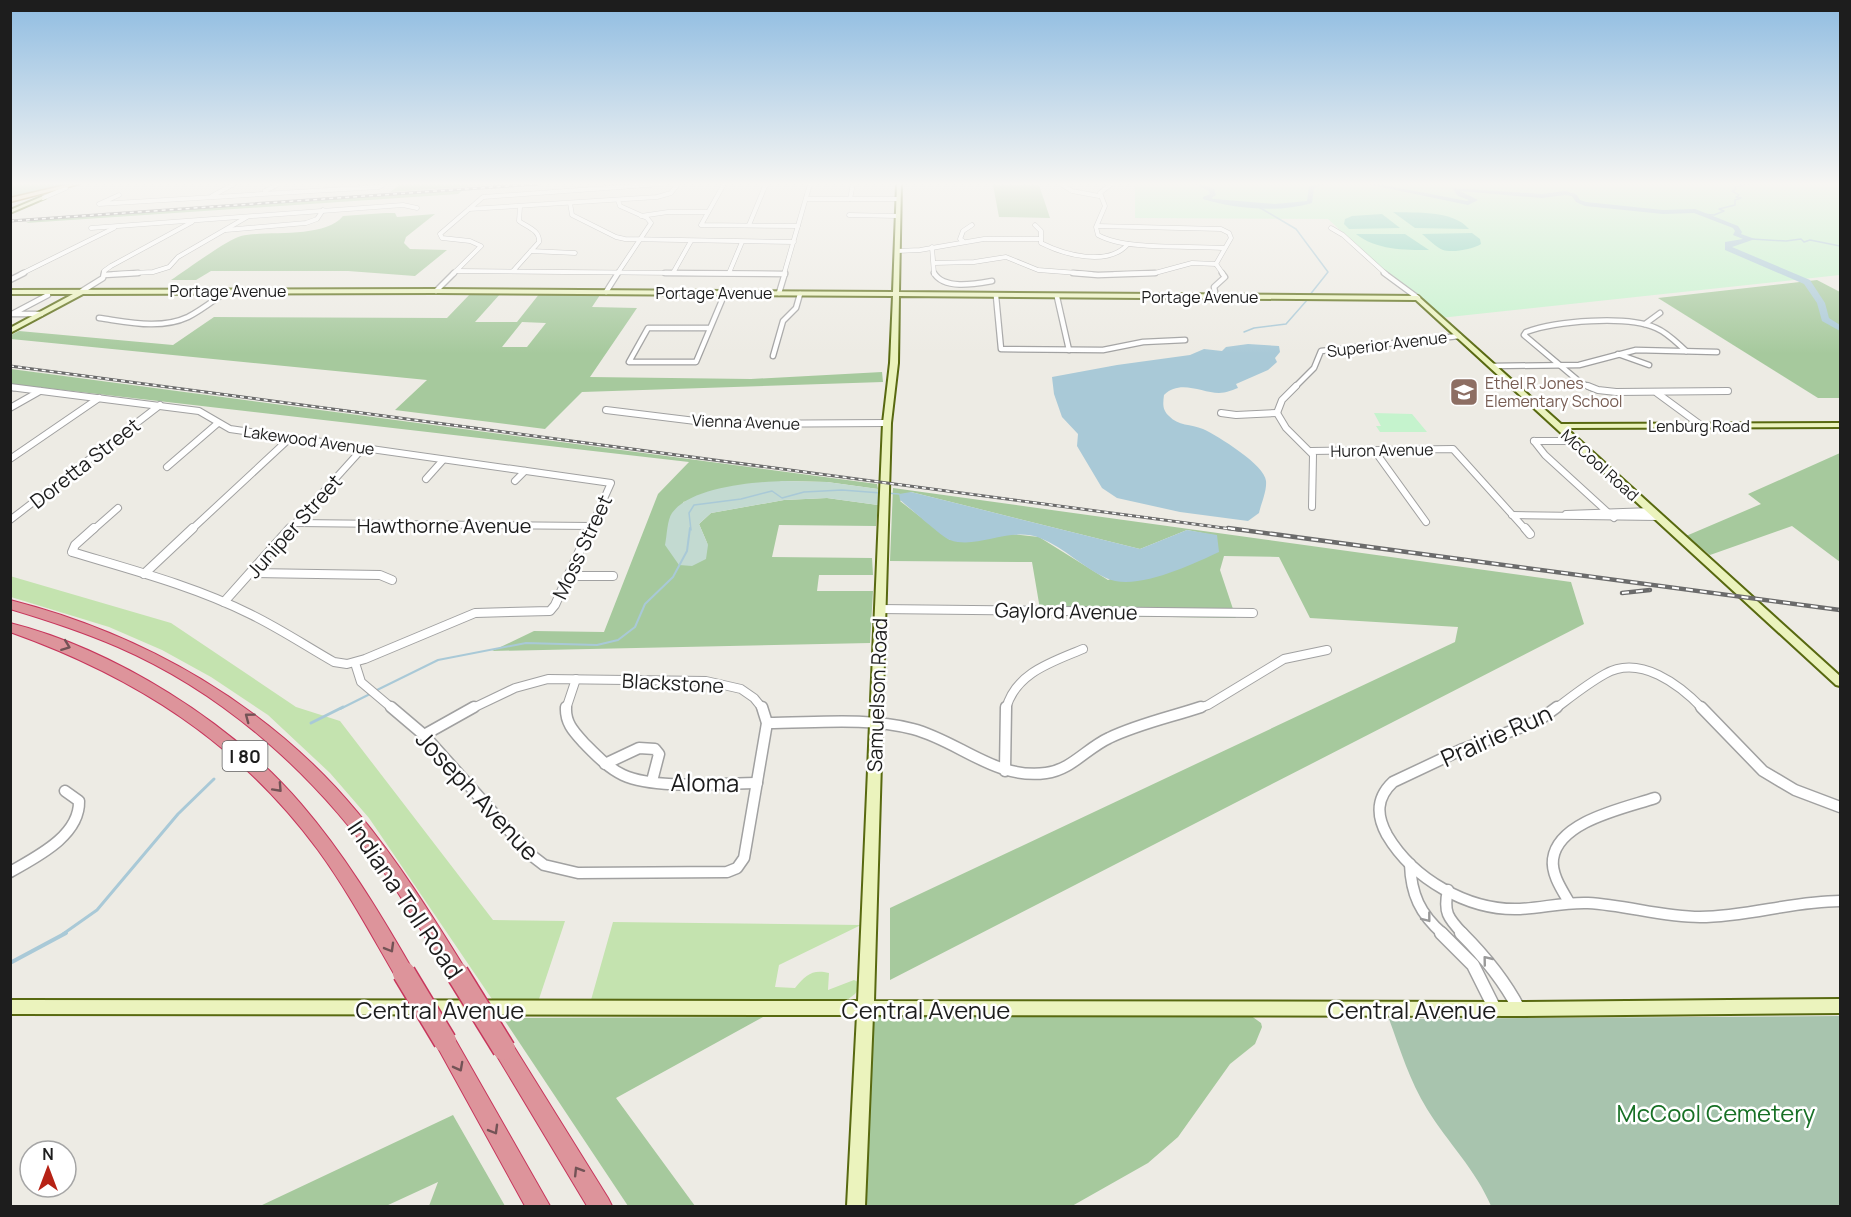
<svg xmlns="http://www.w3.org/2000/svg" width="1851" height="1217" viewBox="0 0 1851 1217" font-family="Manrope,sans-serif">
<style>
.grass{fill:#c4e3af}
.forest{fill:#a6c99d;fill-rule:evenodd}
.wetland{fill:#c3dad1}
.cemetery{fill:#a8c4ae}
.park{fill:#c5f3cd}
.pitch{fill:#8ad5be}
.water{fill:#a9c9d7}
.lines{fill:none;stroke-linecap:round;stroke-linejoin:round}
.stream-far3{stroke:#a9c9d7;stroke-width:1.5}
.stream-far2{stroke:#a9c9d7;stroke-width:2}
.stream-far1{stroke:#a9c9d7;stroke-width:3}
.stream{stroke:#a9c9d7;stroke-width:4}
.river{fill:#a9c9d7;fill-rule:evenodd}
.street-far5-casing{stroke:#a1a1a1;stroke-width:5}
.street-far4-casing{stroke:#a1a1a1;stroke-width:7}
.street-far3-casing{stroke:#a1a1a1;stroke-width:8}
.street-far2-casing{stroke:#a1a1a1;stroke-width:10}
.street-far1-casing{stroke:#a1a1a1;stroke-width:13}
.street-casing{stroke:#a1a1a1;stroke-width:15}
.secondary-casing{stroke:#586910;stroke-width:4}
.primary-casing{stroke:#876a0f;stroke-width:3}
.highway-casing{stroke:#c7365c;stroke-width:2}
.street-far5{stroke:#fff;stroke-width:4}
.street-far4{stroke:#fff;stroke-width:4.5}
.street-far3{stroke:#fff;stroke-width:6}
.street-far2{stroke:#fff;stroke-width:8}
.street-far1{stroke:#fff;stroke-width:10}
.street{stroke:#fff;stroke-width:12}
.secondary{fill:#ebf3bd;fill-rule:evenodd}
.primary{fill:#f2d7a5;fill-rule:evenodd}
.highway{fill:#dd949b;fill-rule:evenodd}
.rail-far1-casing{stroke:#6b6b6b;stroke-width:3}
.rail-casing{stroke:#6b6b6b;stroke-width:4.5}
.rail-far1{stroke:#fff;stroke-width:1.5;stroke-dasharray:4;stroke-linecap:butt}
.rail{stroke:#fff;stroke-width:2;stroke-dasharray:7;stroke-linecap:butt}
.highway-bridge-casing{stroke:#c7365c;stroke-width:25;stroke-linecap:butt}
.highway-bridge{stroke:#dd949b;stroke-width:22}
.oneway{stroke:#735356}
.oneway2{stroke:#999}
.labels{text-anchor:middle;dominant-baseline:central;stroke-width:5;stroke-linejoin:round;paint-order:stroke}
.far-street-label{font-size:16px;fill:#1d1d1d;stroke:#fff}
.far-education-label{font-size:16px;fill:#785e54;stroke:#fff;text-anchor:start}
.shield{fill:#fff;stroke:#616161;stroke-width:1.5}
.shield-label{font-size:18px;font-weight:bold;fill:#1d1d1d}
.street-label{font-size:20px;fill:#1d1d1d;stroke:#fff}
.near-street-label{font-size:24px;fill:#1d1d1d;stroke:#fff}
.near-park-label{font-size:24px;fill:#177025;stroke:#fff}
</style>
<rect width="100%" height="100%" fill="#edebe4"/>
<g class="grass">
<path d="M10 576 171 623 296 707 340 721 493 920 565 921 538 1002H494L369 818 330 773 268 715 211 677 162 650 109 627 11 597Z"/>
<path d="M613 922 861 925 779 965 775 987 795 988C806 975 812 969 829 973L828 990 854 980 862 984 855 994 847 1000H591Z"/>
</g>
<g class="forest">
<path d="M10 184H67L11 197Z"/>
<path d="M401 184H509L390 192Z"/>
<path d="M993 185H1039L1050 218 999 217Z"/>
<path d="M463 190 458 194 26 223 33 220Z"/>
<path d="M385 213H395L397 217 435 214 406 237 404 243 410 249 447 250 415 276 348 271H211L196 280H171C185 271 228 239 241 236 268 230 325 239 343 216Z"/>
<path d="M1817 280 1840 292V398H1818L1658 298Z"/>
<path d="M471 293H501L475 322H517L540 293 600 295 592 307 637 308 590 377 751 379 882 372 883 382 582 392 545 429 395 410 427 380 11 339V335L19 331 173 345 214 317 447 318ZM522 322 546 323 527 347H502Z"/>
<path d="M11 369 877 484 878 489 827 482 784 481 683 502 708 545 699 524 711 513 784 500 827 498 878 505 876 526 779 525 772 557 872 558 873 575H819L817 591H873L870 643 492 651 534 631 604 632 658 494 689 462 11 384Z"/>
<path d="M1840 453V562L1792 526 1710 555 1686 536 1761 504 1748 494Z"/>
<path d="M893 488 1571 582 1584 624 890 980V908L1455 642 1458 627 1310 618 1279 557 1224 556 1220 570 1236 618 1041 615 1032 562 890 561ZM911 492 1140 549 1187 530 1217 536 1108 580 1039 537 1010 534 950 540 900 501Z"/>
<path d="M878 1015H1250L1261 1023 1262 1027 1255 1044 1230 1064 1178 1137 1148 1163 1072 1206H864L870 1023Z"/>
<path d="M763 1017 616 1098 695 1206H628L503 1018Z"/>
<path d="M453 1115 505 1206H429L438 1182 386 1206H260Z"/>
</g>
<path class="wetland" d="M784 481 827 482 878 489V505L827 498 784 500 711 513 699 524 708 545 706 559 692 566 679 565 665 545C667 536 667 520 672 513 691 487 753 482 784 481Z"/>
<path class="cemetery" d="M1840 1016V1206H1491C1476 1170 1448 1143 1427 1109 1410 1082 1400 1049 1389 1019Z"/>
<g class="park">
<path d="M1135 184H1840V275L1440 318 1396 282 1328 219 1135 218Z"/>
<path d="M1374 413 1412 414 1427 432H1380L1376 426H1381Z"/>
</g>
<g class="pitch">
<path d="M1393 212C1416 213 1453 210 1469 229L1415 228Z"/>
<path d="M1382 214 1400 228 1349 229 1344 224 1345 219 1352 216Z"/>
<path d="M1472 233 1480 239 1481 244C1473 249 1453 253 1443 250 1436 247 1428 239 1422 234Z"/>
<path d="M1356 234H1405L1429 250C1404 250 1376 250 1356 234Z"/>
</g>
<g class="water">
<path d="M1248 344 1279 346 1280 352 1275 358 1277 362 1268 370 1236 384 1238 388C1232 390 1226 393 1219 393 1202 393 1180 379 1164 395 1163 403 1162 410 1169 416 1178 426 1191 424 1203 429 1218 436 1265 465 1266 481 1267 491 1261 504 1259 513L1248 521 1180 512 1117 498 1102 488 1077 446 1078 434 1062 417 1054 394 1052 377 1117 365 1190 355 1204 349 1222 351 1226 347Z"/>
<path d="M911 492 1140 549 1187 530 1217 535 1219 552C1191 565 1135 592 1106 578 1083 568 1064 547 1040 538 1010 526 977 550 950 540 942 537 910 508 900 500L899 494Z"/>
</g>
<g class="lines">
<g class="stream-far3">
<path d="M1257 206 1296 229 1328 272 1309 296"/>
<path d="M1701 214 1714 215 1724 211 1719 209 1735 205V200L1741 198 1736 197 1739 195 1732 191 1736 189 1735 187 1748 184"/>
<path d="M1751 239 1786 241 1801 239 1804 242 1810 240 1840 246"/>
<path d="M1244 332 1254 328 1286 324 1308 299"/>
<path d="M886 493 899 494"/>
<path d="M691 530 689 513 694 505 741 499 772 491 782 498 804 492 842 490 881 493"/>
</g>
<g class="stream-far2">
<path d="M375 691 438 660 526 643 597 645 618 640 635 627 645 604 673 577 687 551 690 528"/>
<path d="M340 709 370 694"/>
</g>
<g class="stream-far1">
<path d="M311 723 343 707"/>
<path d="M63 934 97 910 178 814 214 779"/>
</g>
<path class="stream" d="M10 963 66 933"/>
<g class="river">
<path d="M1194 184H1202L1214 189 1216 195 1211 198 1214 199 1275 204 1307 201 1309 186 1325 184 1314 188 1312 203C1279 213 1236 209 1203 199V197L1210 194 1209 191Z"/>
<path d="M1367 184H1378L1467 201 1469 200 1458 196 1452 188 1542 194 1565 191 1576 194 1580 200 1586 202 1663 210 1695 209 1738 226 1742 232 1741 234 1755 239 1732 247 1810 280 1825 303 1829 318 1840 325V331L1822 321 1817 303 1804 284 1725 250V242L1743 239 1733 235 1735 231 1733 228 1694 213 1663 214 1585 206 1576 202 1572 196 1565 195 1542 198 1460 191 1478 200 1468 205Z"/>
</g>
<g class="street-far5-casing">
<g id="street-far5">
<path d="M724 184 701 225 798 226"/>
<path d="M1061 184 1072 191 1099 196"/>
<path d="M1111 184 1100 193 1105 206 1096 227 1098 235C1126 251 1190 245 1224 248"/>
<path d="M265 191 279 184"/>
<path d="M119 195 99 204 379 187 384 184"/>
<path d="M212 196 234 184"/>
<path d="M43 198 66 188"/>
<path d="M806 199H897"/>
<path d="M850 199 853 184"/>
<path d="M570 203 572 215 616 237 625 239 794 242"/>
<path d="M469 209 657 197 671 193 678 184"/>
<path d="M849 215 897 216"/>
<path d="M641 216 668 212H708"/>
<path d="M749 225 766 184"/>
<path d="M1035 225 1041 231V243C1065 255 1108 267 1128 244"/>
<path d="M1097 226 1221 229 1229 233 1231 238 1216 264"/>
<path d="M91 228 403 205 417 208"/>
<path d="M1331 228 1343 235 1386 274"/>
<path d="M226 230 306 223 317 219 323 210"/>
<path d="M963 241 960 239 963 231 972 225"/>
<path d="M932 247 934 274"/>
<path d="M531 251 575 253"/>
<path d="M897 251 920 250 984 239H1039"/>
<path d="M934 263 974 262 1006 257 1038 270 1091 274"/>
<path d="M1216 264 1223 274"/>
<path d="M456 271 785 274"/>
<path d="M513 271 539 242C540 230 527 227 519 221L520 207"/>
<path d="M673 273 691 241"/>
<path d="M729 273 742 242"/>
<path d="M21 274 114 228"/>
<path d="M104 274V271L111 266 192 222"/>
<path d="M114 274 153 272 169 267 178 257 247 217"/>
<path d="M453 274 481 246 470 241 442 238 440 234 483 197 661 184"/>
<path d="M617 274 651 223 647 218 620 206 618 200"/>
<path d="M784 274 810 184"/>
<path d="M1115 274 1155 273 1192 263 1216 264"/>
</g>
</g>
<g class="street-far4-casing">
<g id="street-far4">
<path d="M665 273 785 274"/>
<path d="M934 273C944 290 975 284 992 281"/>
<path d="M1073 273 1098 275 1155 273"/>
<path d="M1384 273 1418 298"/>
<path d="M104 275 138 273"/>
<path d="M10 280 24 273"/>
<path d="M82 291 103 278 104 273"/>
<path d="M436 291 454 273"/>
<path d="M606 292 618 273"/>
<path d="M779 293 785 273"/>
<path d="M996 296 1001 349 1103 350 1143 342 1185 340"/>
<path d="M1057 297 1069 350"/>
<path d="M1216 297 1214 287 1225 277 1222 273"/>
<path d="M41 314H12L48 295"/>
<path d="M99 318C128 322 160 330 188 317 202 310 214 300 227 291"/>
<path d="M1645 324 1660 313"/>
<path d="M710 328H648L629 362H696L725 293"/>
<path d="M1618 354 1649 365"/>
<path d="M773 356 783 321 796 308 800 294"/>
<path d="M1492 366 1579 365 1636 350 1717 352"/>
<path d="M10 387 14 388"/>
<path d="M1294 388 1314 368 1321 351 1459 336"/>
<path d="M1592 388 1581 383 1524 335 1526 332C1556 321 1626 315 1656 328 1668 333 1677 343 1686 351"/>
</g>
</g>
<g class="street-far3-casing">
<g id="street-far3">
<path d="M1588 386 1598 390 1616 392 1728 391"/>
<path d="M10 387 199 411 230 429 611 483 590 530"/>
<path d="M1657 393 1702 426"/>
<path d="M10 408 40 391"/>
<path d="M606 410 720 424 887 423"/>
<path d="M1221 413 1236 415 1277 413"/>
<path d="M1277 413 1282 400 1296 386"/>
<path d="M1277 413 1286 428 1313 455 1312 507"/>
<path d="M1534 441 1545 455 1614 518"/>
<path d="M1534 441H1574"/>
<path d="M1374 450 1426 522"/>
<path d="M1311 451 1453 449 1526 530"/>
<path d="M10 459 99 398"/>
<path d="M167 467 218 423"/>
<path d="M426 479 443 460"/>
<path d="M515 481 525 471"/>
<path d="M1566 514 1652 511"/>
<path d="M1512 515 1658 517"/>
<path d="M10 520 160 405"/>
<path d="M296 523 592 526"/>
<path d="M93 530 118 508"/>
<path d="M191 530 290 438"/>
<path d="M289 530 363 448"/>
</g>
</g>
<g class="street-far2-casing">
<g id="street-far2">
<path d="M94 528 75 545 72 552C132 570 194 586 250 614 279 628 306 646 334 662L347 664 365 659 475 613 550 611 555 605 590 528"/>
<path d="M1525 528 1530 534"/>
<path d="M251 573 380 575 392 580"/>
<path d="M144 574 193 528"/>
<path d="M569 576H613"/>
<path d="M224 602 290 528"/>
<path d="M879 609 1253 613"/>
<path d="M355 663 361 682 393 709"/>
<path d="M471 709 515 688 548 679 706 681 741 689 754 698 763 709"/>
<path d="M566 709 576 679"/>
<path d="M1006 709C1015 673 1052 662 1083 649"/>
<path d="M1196 709 1208 705 1284 659 1327 650"/>
<path d="M1555 709C1571 697 1587 684 1605 674 1640 654 1680 685 1703 709"/>
</g>
</g>
<g class="street-far1-casing">
<g id="street-far1">
<path d="M391 707 424 735"/>
<path d="M566 707C565 723 574 732 584 743 596 755 608 768 623 775 656 790 721 783 757 783"/>
<path d="M1557 707 1538 721 1463 749 1393 782C1376 798 1376 815 1387 835 1413 879 1468 911 1520 909 1542 908 1565 902 1588 903 1626 905 1662 917 1700 917 1747 917 1793 901 1840 901"/>
<path d="M1701 707 1763 771 1795 790 1840 807"/>
<path d="M767 723C815 723 866 717 913 729 959 741 995 780 1046 773 1071 770 1087 748 1109 738 1138 724 1171 717 1201 707"/>
<path d="M424 735 531 855 544 865 578 873 727 872 737 868 744 858 767 723 762 707"/>
<path d="M424 735 474 707"/>
<path d="M605 764 639 748 655 749 659 754 652 781"/>
<path d="M1005 771 1006 707"/>
<path d="M1410 864C1411 894 1420 914 1443 934"/>
<path d="M10 872C36 857 80 836 79 801L65 791"/>
<path d="M1448 890C1443 912 1448 918 1463 934"/>
<path d="M1569 902C1562 890 1551 874 1553 859 1558 821 1625 808 1655 798"/>
</g>
</g>
<g class="street-casing">
<g id="street">
<path d="M1441 933 1473 965 1495 1009"/>
<path d="M1461 933C1484 956 1504 980 1519 1009"/>
</g>
</g>
<g class="secondary-casing">
<g id="secondary">
<path d="M897 184H901L899 292 1418 296 1561 424 1840 423V427L1566 428 1840 676V686L1836 685 1416 300 899 296 898 363 891 423 874 1001 1519 1002 1840 999V1013L1519 1016 873 1015 865 1206H847L857 1015 10 1014V1000L858 1001 883 423 890 363 893 296 436 293 83 294 10 333V328L73 294H10V290L436 289 893 292Z"/>
<path d="M41 197 45 198 10 213V210Z"/>
</g>
</g>
<g class="primary-casing">
<path id="primary" d="M70 184H79L10 202V198Z"/>
</g>
<g class="highway-casing">
<g id="highway">
<path d="M10 600C144 634 270 706 358 813 398 861 431 914 464 967L467 973 464 979 457 982 450 979C428 943 408 905 383 871 315 775 226 694 118 647 83 632 47 620 10 609Z"/>
<path d="M10 623C114 649 232 723 301 804 344 854 378 910 411 967L414 973 411 979 404 982 397 979C372 936 348 891 318 850 238 742 136 677 10 632Z"/>
<path d="M445 1031 452 1034 550 1206H525L438 1048 434 1041 438 1034Z"/>
<path d="M504 1039 511 1042 608 1198 612 1206H587L497 1056 493 1049 497 1042Z"/>
</g>
</g>
<use href="#street-far5" class="street-far5"/>
<use href="#street-far4" class="street-far4"/>
<use href="#street-far3" class="street-far3"/>
<use href="#street-far2" class="street-far2"/>
<use href="#street-far1" class="street-far1"/>
<use href="#street" class="street"/>
<use href="#secondary" class="secondary"/>
<use href="#primary" class="primary"/>
<use href="#highway" class="highway"/>
<g class="rail-far1-casing">
<g id="rail-far1">
<path d="M10 221 537 184"/>
<path d="M10 366 1239 530"/>
</g>
</g>
<g class="rail-casing">
<g id="rail">
<path d="M1228 528 1840 610"/>
<path d="M1622 593 1650 590"/>
</g>
</g>
<use href="#rail-far1" class="rail-far1"/>
<use href="#rail" class="rail"/>
<g class="highway-bridge-casing">
<g id="highway-bridge">
<path d="M404 973 445 1041"/>
<path d="M457 973 504 1049"/>
</g>
</g>
<use href="#highway-bridge" class="highway-bridge"/>
</g>
<defs><path id="oneway-chevron" d="M-2-3.5L2.5 0L-2 3.5" fill="none" stroke-width="1.6" stroke-linecap="round" stroke-linejoin="round" transform="scale(1.5)"/></defs>
<g class="oneway">
<use href="#oneway-chevron" transform="translate(66 646) rotate(21)"/>
<use href="#oneway-chevron" transform="translate(249 717) rotate(-143)"/>
<use href="#oneway-chevron" transform="translate(278 788) rotate(47)"/>
<use href="#oneway-chevron" transform="translate(390 948) rotate(60)"/>
<use href="#oneway-chevron" transform="translate(459 1067) rotate(62)"/>
<use href="#oneway-chevron" transform="translate(494 1130) rotate(60)"/>
<use href="#oneway-chevron" transform="translate(578 1171) rotate(-122)"/>
</g>
<g class="oneway2">
<use href="#oneway-chevron" transform="translate(1427 918) rotate(52)"/>
<use href="#oneway-chevron" transform="translate(1487 960) rotate(-129)"/>
</g>
<linearGradient id="sky" x2="0" y2="1"><stop stop-color="#8fbce1"/><stop offset="0.52" stop-color="#f7f6f3"/><stop offset="1" stop-color="#f7f6f3" stop-opacity="0"/></linearGradient>
<rect width="1851" height="354" fill="url(#sky)"/>
<defs>
<g id="school-square" transform="scale(1.5)"><rect x="-9" y="-9" width="18" height="18" rx="4" fill="#8d6e63" stroke="#fff"/><path d="M0-5L7-2L0 1L-7-2ZM-4 1L0 2.5L4 1V4Q0 6-4 4Z" fill="#fff"/></g>
</defs>
<g fill-rule="evenodd">
<use href="#school-square" x="1464" y="392"/>
</g>
<g class="labels">
<g class="far-street-label">
<text x="228" y="291">Portage Avenue</text>
<text x="714" y="293">Portage Avenue</text>
<text x="1200" y="297">Portage Avenue</text>
<text transform="translate(1387 344) rotate(-7)">Superior Avenue</text>
<text transform="translate(746 422) rotate(2)">Vienna Avenue</text>
<text x="1699" y="426">Lenburg Road</text>
<text transform="translate(309 440) rotate(8)">Lakewood Avenue</text>
<text transform="translate(1382 450) rotate(-1)">Huron Avenue</text>
<text transform="translate(1600 465) rotate(42)">McCool Road</text>
</g>
<g class="far-education-label">
<text x="1485" y="383">Ethel R Jones<tspan x="1485" dy="18">Elementary School</tspan></text>
</g>
<rect class="shield" x="222.5" y="741" width="45" height="30" rx="4.5"/>
<g class="shield-label">
<text x="245" y="756">I 80</text>
</g>
<g class="street-label">
<text transform="translate(85 463) rotate(-38)">Doretta Street</text>
<text x="444" y="525">Hawthorne Avenue</text>
<text transform="translate(294 526) rotate(-48)">Juniper Street</text>
<text transform="translate(582 547) rotate(-65)">Moss Street</text>
<text transform="translate(1066 611) rotate(1)">Gaylord Avenue</text>
<text transform="translate(673 683) rotate(3)">Blackstone</text>
<text transform="translate(877 695) rotate(-88)">Samuelson Road</text>
</g>
<g class="near-street-label">
<text transform="translate(1496 735) rotate(-24)">Prairie Run</text>
<text transform="translate(705 782) rotate(1)">Aloma</text>
<text transform="translate(478 795) rotate(47)">Joseph Avenue</text>
<text transform="translate(406 899) rotate(56)">Indiana Toll Road</text>
<text x="440" y="1009">Central Avenue</text>
<text x="926" y="1009">Central Avenue</text>
<text x="1412" y="1009">Central Avenue</text>
</g>
<g class="near-park-label">
<text x="1716" y="1112">McCool Cemetery</text>
</g>
</g>
<rect width="1851" height="1217" fill="none" stroke="#1d1d1d" stroke-width="24"/>
<g transform="translate(48 1169)"><circle r="28" fill="#ffffff" stroke="#a5a5a5" stroke-width="1.5"/>
<path d="M0-4.5L10 22L0 15L-10 22Z" fill="#b62215"/>
<text y="-9" font-size="16" font-weight="bold" text-anchor="middle" fill="#1d1d1d">N</text>
</g>
</svg>
